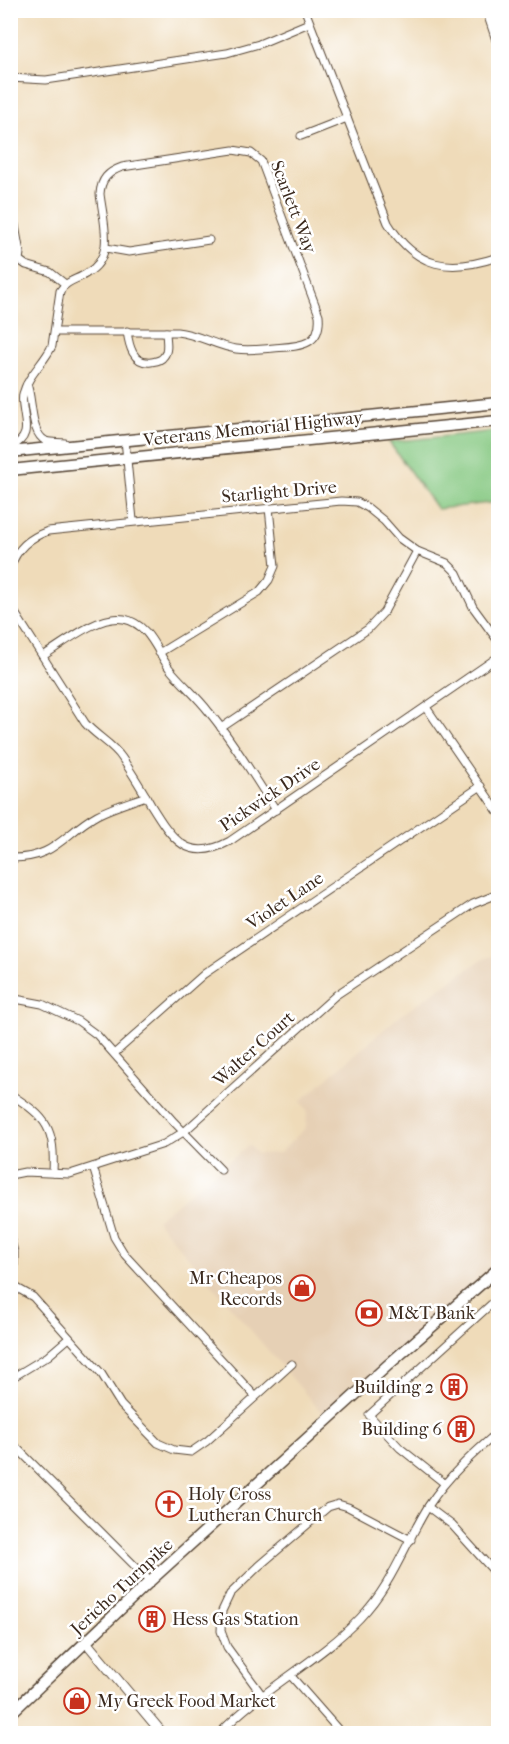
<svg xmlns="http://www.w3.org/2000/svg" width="509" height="1744" viewBox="0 0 509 1744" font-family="'IM FELL French Canon',serif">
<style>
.built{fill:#e6d0b5}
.green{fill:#85c881;stroke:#607950;stroke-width:1.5}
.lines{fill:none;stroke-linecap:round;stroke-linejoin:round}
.street-casing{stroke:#564535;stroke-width:9}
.secondary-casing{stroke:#564535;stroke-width:11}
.primary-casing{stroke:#564535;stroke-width:13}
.street{stroke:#fff;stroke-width:7}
.secondary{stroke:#fff;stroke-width:9}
.primary{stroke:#fff;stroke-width:10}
.labels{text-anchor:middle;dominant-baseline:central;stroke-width:5;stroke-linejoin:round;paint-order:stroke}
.street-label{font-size:18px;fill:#3b2a1e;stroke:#fff}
.poi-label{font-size:18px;fill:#3b2a1e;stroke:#fff;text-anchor:start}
</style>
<rect width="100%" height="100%" fill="#fff"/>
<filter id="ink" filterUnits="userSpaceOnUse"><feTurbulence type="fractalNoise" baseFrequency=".0167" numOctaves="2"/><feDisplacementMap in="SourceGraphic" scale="12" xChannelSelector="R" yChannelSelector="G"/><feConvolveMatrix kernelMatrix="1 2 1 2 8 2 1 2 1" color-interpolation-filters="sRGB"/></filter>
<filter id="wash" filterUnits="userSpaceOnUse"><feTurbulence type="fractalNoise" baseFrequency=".008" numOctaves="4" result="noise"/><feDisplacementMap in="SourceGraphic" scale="24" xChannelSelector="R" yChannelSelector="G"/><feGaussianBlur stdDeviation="1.35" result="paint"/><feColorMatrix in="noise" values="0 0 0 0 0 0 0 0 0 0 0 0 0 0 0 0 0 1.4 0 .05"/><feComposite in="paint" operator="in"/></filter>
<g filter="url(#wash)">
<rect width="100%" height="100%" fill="#efdbb9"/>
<path class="built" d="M498 954V1269L328 1420 156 1220 247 1147 250 1146 257 1154 280 1153 306 1127 307 1111 301 1101 397 1018 481 960Z"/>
<path class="green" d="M496 431 498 435V502L437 509 389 442Z"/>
</g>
<g filter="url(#ink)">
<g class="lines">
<g class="street-casing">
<g id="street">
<path d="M305 10 388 223C416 269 450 273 498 257"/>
<path d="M10 78 46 80 227 53 259 44 309 23"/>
<path d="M301 136 347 118"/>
<path d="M10 198 20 253 19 260"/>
<path d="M106 248 129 252 209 240"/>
<path d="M10 261 19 260 26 265 50 272 64 283"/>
<path d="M127 331C129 346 133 364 151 362 156 361 161 361 164 356 169 350 166 339 166 332"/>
<path d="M27 384C33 399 30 434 46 441 51 443 59 442 65 443"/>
<path d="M125 440 133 520"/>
<path d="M10 447C38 436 19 414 23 394 28 375 44 363 52 346L60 291C67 280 77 280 87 273 116 257 103 221 100 194 101 179 108 172 122 167L233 150 251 153 261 161 319 315C322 347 298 346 274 348 262 349 249 351 236 349 216 346 198 334 177 332H55"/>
<path d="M10 568C17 548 29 538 48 531L341 501 357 502 368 508 384 521 399 538 417 551 447 563 457 573 473 607 498 641"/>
<path d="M10 601 15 613 85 723C96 736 113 744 122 758 132 773 142 789 151 805 172 839 188 864 230 841L498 657"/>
<path d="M159 653 259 592 269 580 275 566 269 508"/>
<path d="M43 656C64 643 99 614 124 619 149 624 156 650 169 668 181 683 197 696 209 712 234 742 254 777 276 810"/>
<path d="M426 707 498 812"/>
<path d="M221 728 368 629 384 612 417 551"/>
<path d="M10 858C55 859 63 834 97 815 112 807 130 802 146 796"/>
<path d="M10 998 42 1004 78 1021 97 1035 174 1122 221 1170"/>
<path d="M115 1053 204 974 481 786"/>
<path d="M10 1094C48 1118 55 1129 53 1173"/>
<path d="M93 1167 114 1237 125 1255 255 1396"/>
<path d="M10 1175 25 1172 70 1174 164 1144 185 1131 336 995 473 904 498 894"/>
<path d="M10 1237 14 1252V1285"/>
<path d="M10 1284 33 1297 101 1373 121 1405 158 1443 174 1450 191 1452 207 1441 292 1364"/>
<path d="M10 1379 48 1356 69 1338"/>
<path d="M10 1441 150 1581"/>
<path d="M444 1483 400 1448 369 1415 498 1298"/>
<path d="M428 1507 452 1525 498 1576"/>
<path d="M291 1676 342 1734"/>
<path d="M262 1695 227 1647 221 1631 222 1611 230 1594 259 1566 328 1507 338 1504 348 1507 411 1540"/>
<path d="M219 1734C261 1689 318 1662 360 1618 393 1584 405 1543 429 1505 448 1476 473 1454 498 1432"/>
</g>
</g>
<g class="secondary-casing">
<g id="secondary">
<path d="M487 10 498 43"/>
<path d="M86 1642 163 1734"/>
</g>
</g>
<g class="primary-casing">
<g id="primary">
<path d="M10 452 498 403"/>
<path d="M10 470 498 421"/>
<path d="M10 1714 150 1581 388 1365 498 1269"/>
</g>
</g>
<use href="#street" class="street"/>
<use href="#secondary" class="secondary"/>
<use href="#primary" class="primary"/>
</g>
</g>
<defs>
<g id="shop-ring" transform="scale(1.35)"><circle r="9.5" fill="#fff" stroke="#c8321e" stroke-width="1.5"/><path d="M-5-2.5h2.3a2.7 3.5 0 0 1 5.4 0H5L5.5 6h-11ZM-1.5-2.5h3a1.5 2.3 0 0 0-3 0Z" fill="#c8321e"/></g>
<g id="bank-ring" transform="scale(1.35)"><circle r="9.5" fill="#fff" stroke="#c8321e" stroke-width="1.5"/><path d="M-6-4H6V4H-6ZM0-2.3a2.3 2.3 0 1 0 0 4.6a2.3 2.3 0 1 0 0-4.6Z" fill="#c8321e"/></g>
<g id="building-ring" transform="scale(1.35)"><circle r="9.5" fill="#fff" stroke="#c8321e" stroke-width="1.5"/><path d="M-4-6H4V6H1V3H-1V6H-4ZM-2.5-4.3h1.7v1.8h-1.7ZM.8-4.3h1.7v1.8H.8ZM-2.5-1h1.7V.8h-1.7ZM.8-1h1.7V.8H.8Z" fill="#c8321e"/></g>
<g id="church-ring" transform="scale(1.35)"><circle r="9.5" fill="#fff" stroke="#c8321e" stroke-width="1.5"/><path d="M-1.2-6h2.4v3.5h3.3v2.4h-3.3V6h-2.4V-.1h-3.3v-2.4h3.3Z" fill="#c8321e"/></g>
</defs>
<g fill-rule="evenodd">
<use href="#shop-ring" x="302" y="1288"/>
<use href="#bank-ring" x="369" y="1313"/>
<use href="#building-ring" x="454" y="1387"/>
<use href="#building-ring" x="461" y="1429"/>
<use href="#church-ring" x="169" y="1504"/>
<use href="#building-ring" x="152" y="1619"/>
<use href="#shop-ring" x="77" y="1701"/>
</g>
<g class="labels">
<g class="street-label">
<text transform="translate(293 207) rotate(69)">Scarlett Way</text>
<text transform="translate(253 429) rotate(-6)">Veterans Memorial Highway</text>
<text transform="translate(279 492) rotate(-5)">Starlight Drive</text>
<text transform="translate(270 795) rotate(-34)">Pickwick Drive</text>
<text transform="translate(285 901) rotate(-34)">Violet Lane</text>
<text transform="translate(254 1049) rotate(-42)">Walter Court</text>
<text transform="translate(122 1587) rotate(-43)">Jericho Turnpike</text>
</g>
<g class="poi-label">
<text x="282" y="1278" text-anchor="end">Mr Cheapos<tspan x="282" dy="21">Records</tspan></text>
<text x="388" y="1313">M&amp;T Bank</text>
<text x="434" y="1387" text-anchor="end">Building 2</text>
<text x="442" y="1429" text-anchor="end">Building 6</text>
<text x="188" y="1494">Holy Cross<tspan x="188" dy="21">Lutheran Church</tspan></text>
<text x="172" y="1619">Hess Gas Station</text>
<text x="97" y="1701">My Greek Food Market</text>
</g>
</g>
<rect width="509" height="1744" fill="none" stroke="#fff" stroke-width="36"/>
</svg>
